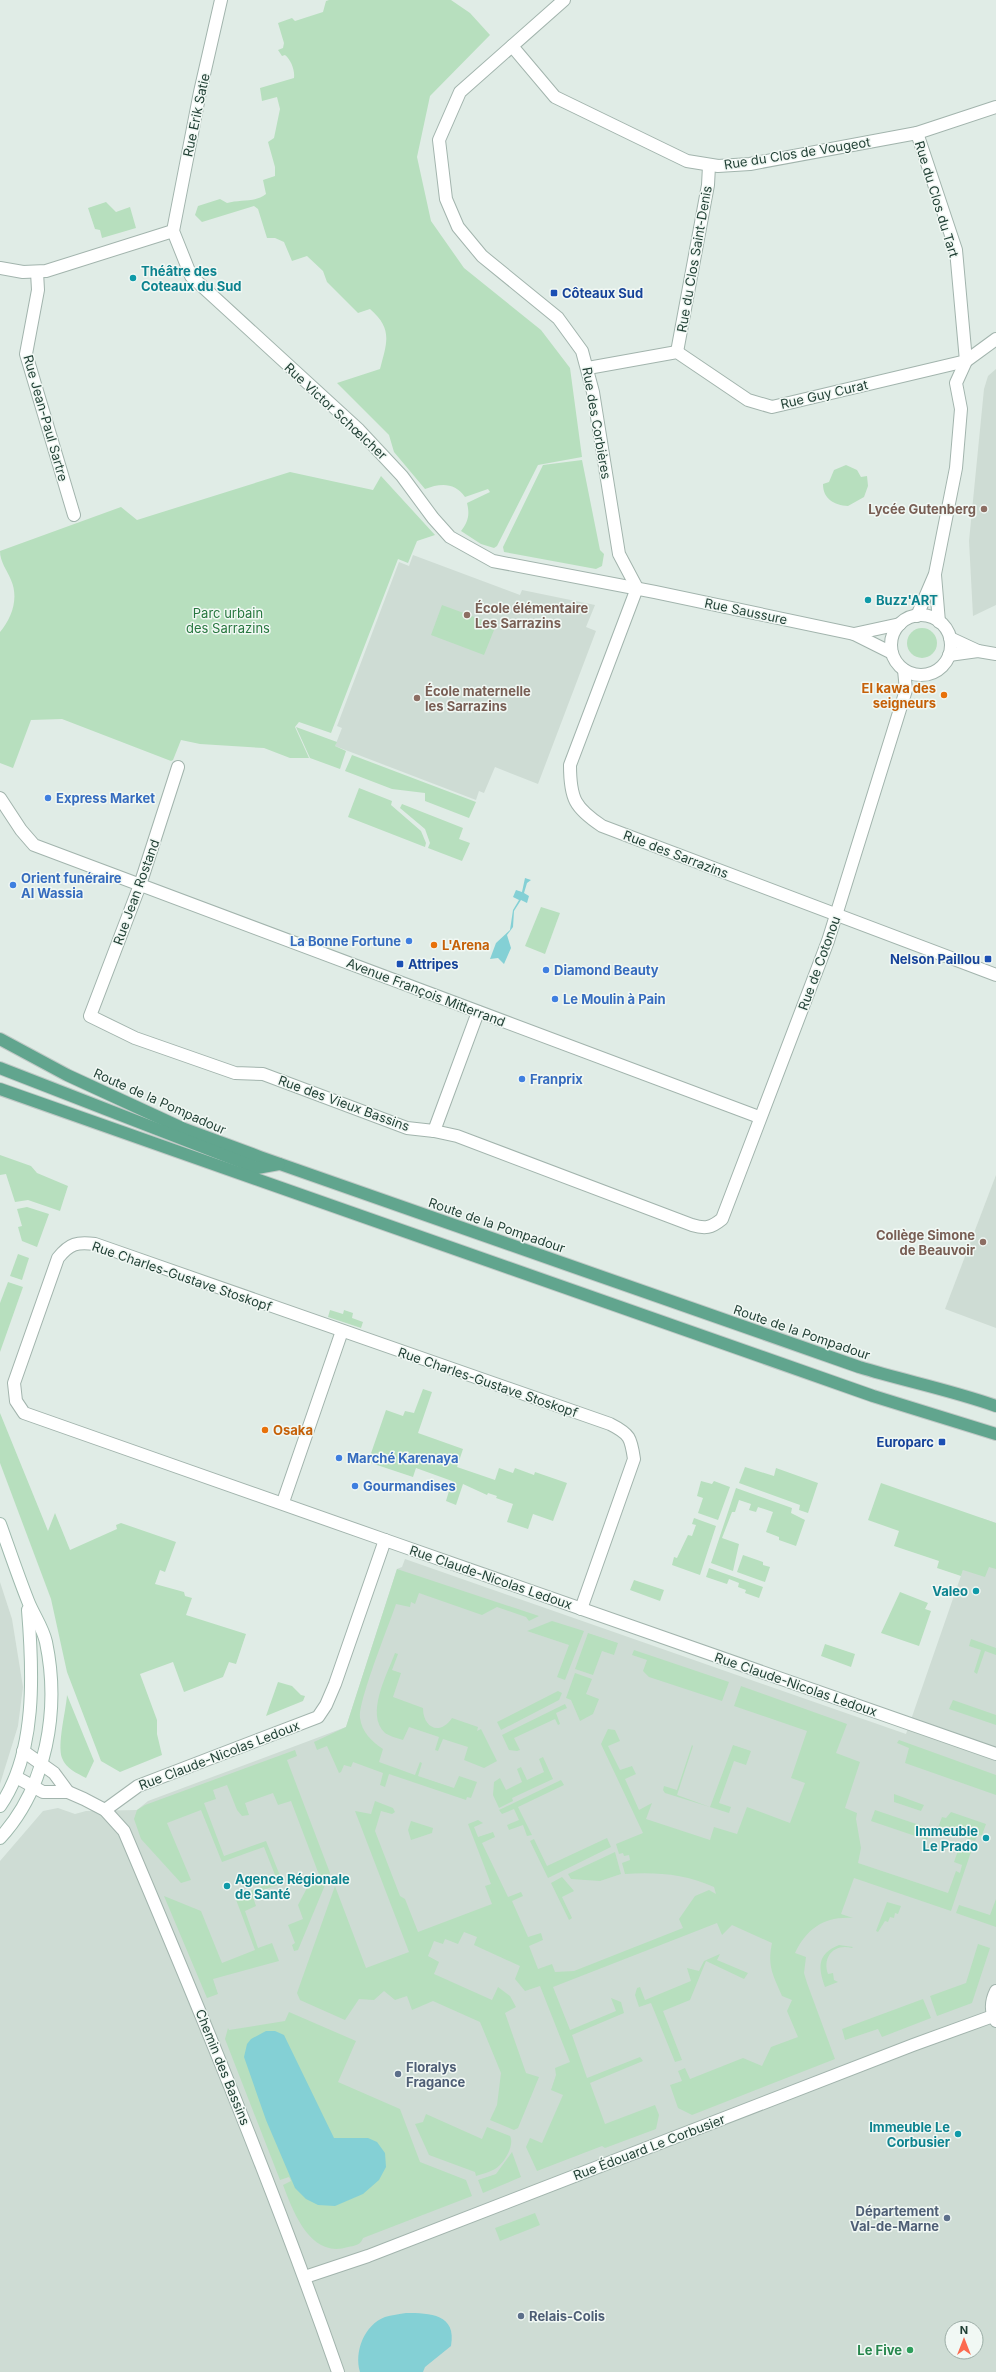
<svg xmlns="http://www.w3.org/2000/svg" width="996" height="2372" viewBox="0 0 996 2372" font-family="Inter,sans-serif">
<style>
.built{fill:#cedcd4;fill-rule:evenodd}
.green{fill:#b7dfbe}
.water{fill:#84d0d5}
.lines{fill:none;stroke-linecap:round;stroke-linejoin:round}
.street-casing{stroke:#a2b4ad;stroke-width:14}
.secondary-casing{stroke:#9eb9ad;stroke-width:14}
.primary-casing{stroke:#c0c9c6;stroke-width:14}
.street{stroke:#fff;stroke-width:12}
.secondary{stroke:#fff;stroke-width:12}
.primary{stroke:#61a58e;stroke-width:12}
.culture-dot{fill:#0f9aa8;stroke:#f1f8f4;stroke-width:1.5}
.transit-dot{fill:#1a4fb4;stroke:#f1f8f4;stroke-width:1.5}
.education-dot{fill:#8d6e63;stroke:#f1f8f4;stroke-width:1.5}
.food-dot{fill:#e8710a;stroke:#f1f8f4;stroke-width:1.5}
.shop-dot{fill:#3f7fe0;stroke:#f1f8f4;stroke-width:1.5}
.service-dot{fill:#5c6f8a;stroke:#f1f8f4;stroke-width:1.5}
.leisure-dot{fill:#2e9e5b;stroke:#f1f8f4;stroke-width:1.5}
.labels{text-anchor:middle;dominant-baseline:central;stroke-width:3;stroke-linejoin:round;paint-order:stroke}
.street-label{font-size:13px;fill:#1f3e33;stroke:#f1f8f4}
.culture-label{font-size:13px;font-weight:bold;fill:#0d838f;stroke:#f1f8f4;text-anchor:start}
.transit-label{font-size:13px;font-weight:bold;fill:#164399;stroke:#f1f8f4;text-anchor:start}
.education-label{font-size:13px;font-weight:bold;fill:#785e54;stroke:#f1f8f4;text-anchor:end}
.park-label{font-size:13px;fill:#27773f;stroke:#f1f8f4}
.food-label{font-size:13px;font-weight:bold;fill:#c56008;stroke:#f1f8f4;text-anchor:start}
.shop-label{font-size:13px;font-weight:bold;fill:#366cbe;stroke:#f1f8f4;text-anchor:start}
.service-label{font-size:13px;font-weight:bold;fill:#4e5e75;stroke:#f1f8f4;text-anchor:start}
.leisure-label{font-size:13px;font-weight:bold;fill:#27864d;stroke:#f1f8f4;text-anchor:end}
</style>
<rect width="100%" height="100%" fill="#e0ece6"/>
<g class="built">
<path d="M996 369V605L973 616 969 541 984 389 988 376Z"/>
<path d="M413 555 520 595 522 590 595 605 586 627 596 631 538 784 495 767 484 793 479 791 476 800 335 746 342 728 337 726 399 562 409 566Z"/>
<path d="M996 1175V1328L945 1309Z"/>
<path d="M981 1518 996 1523V2372H0V1861L43 1811 58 1808 75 1814 86 1811 137 1810 148 1801 346 1727 397 1569 402 1567 405 1559 906 1734ZM952 2328H976V2352H952Z"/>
<path d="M0 1582 12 1619 23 1687 18 1726 0 1784Z"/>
</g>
<g class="green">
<path d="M329 0H451L470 13 490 35 430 96 417 157 431 221 464 268 541 330 570 368 582 457 538 465 497 546 494 548 481 544 461 531C468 522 470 515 467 503L490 492 488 489 465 497C455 482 440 483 425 489L394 452 389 435 337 383 380 369C387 342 393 329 370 309L358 313 327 282 323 271 307 256 292 261 284 242 275 238H267L258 209 254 206 202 222 195 215 198 206 220 199 227 203C240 199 255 203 266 194L263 180 275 176V167L268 142 274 138 280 109 277 97 262 101 260 88 294 78C295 70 291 60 285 55L282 56 278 50 283 48 284 43 278 23 292 18 295 21 323 12 326 1Z"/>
<path d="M106 202 116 212 130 207 136 228 102 238 100 230 95 229 88 208Z"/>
<path d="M582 460 600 550 604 554 602 566 596 569 504 552 503 547 543 465Z"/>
<path d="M846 465 857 470 861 477 867 476 868 486 864 497 848 506C834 505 823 499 823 484L829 482 834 470Z"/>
<path d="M290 472 373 490 381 476 435 535 417 541 408 563 398 559 331 733 299 722 295 727 309 758H290L264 748 200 744 181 740 173 760 171 761 62 719 31 720 13 768 0 763V632C12 618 19 598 11 580 7 570 0 562 0 551L121 507 137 520Z"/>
<path d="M442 605 496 625 484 655 431 635Z"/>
<circle cx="922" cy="643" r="15"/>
<path d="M296 727 337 742 335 746 346 751 340 769 310 758Z"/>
<path d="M352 755 476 802 469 818 425 801V793L392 789 345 771Z"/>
<path d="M359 788 392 801 391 805 421 831 426 843 425 847 348 817Z"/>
<path d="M402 804 463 828 459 839 470 843 462 861 428 848 430 843 425 829 400 808Z"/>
<path d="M541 907 560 913 545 954 525 946Z"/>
<path d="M0 1155 31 1166 37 1173 68 1186 60 1211 28 1200 15 1202 6 1174 0 1175Z"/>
<path d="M27 1207 49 1214 37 1247 22 1241 18 1227 22 1226 17 1209Z"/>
<path d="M18 1254 29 1258 22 1280 10 1276Z"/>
<path d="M8 1282 23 1287 0 1352V1303Z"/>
<path d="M330 1310 343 1314 344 1310 353 1313 352 1318 363 1322 361 1328 328 1317Z"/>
<path d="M423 1389 432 1392 418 1433 463 1449 457 1467 495 1480 499 1468 513 1473 515 1468 534 1475 535 1472 567 1483 553 1521 533 1514 528 1529 507 1522 513 1504 496 1498 497 1496 488 1493 487 1495 463 1484 456 1505 446 1501 452 1481 416 1468 413 1477 368 1462 386 1410 403 1416 405 1411 414 1413Z"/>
<path d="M0 1413 48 1531 55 1513 70 1550 117 1529 116 1525 121 1523 176 1542 165 1572 160 1570 155 1584 184 1592 185 1596 192 1598 186 1615 246 1634 236 1664 229 1662 223 1677 184 1692 173 1662 140 1674 157 1720V1734L162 1755 120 1772 101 1761 67 1672 51 1599 0 1463Z"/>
<path d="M745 1467 774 1476 776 1468 818 1483 808 1513 799 1510 800 1505 739 1483Z"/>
<path d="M701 1481 712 1484 714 1481 730 1487 718 1520 698 1513 703 1498 697 1496Z"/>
<path d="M881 1483 996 1523V1569L989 1567 985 1577 963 1570 961 1576 937 1568 939 1561 894 1546 899 1531 868 1520Z"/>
<path d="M736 1488 792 1508 791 1513 805 1520 796 1546 779 1540V1537L766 1532 773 1512 758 1507 756 1512 749 1510 751 1504 739 1500 735 1512H732L722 1538 739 1544 733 1571 711 1563Z"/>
<path d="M694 1518 716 1526 700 1575 672 1565 674 1557 677 1558 688 1535 692 1536 696 1525 692 1524Z"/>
<path d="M743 1555 763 1562V1565L770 1567 765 1582 737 1572Z"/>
<path d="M709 1568 763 1587 759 1598 745 1593 746 1590 738 1587 739 1583 729 1579 727 1584 706 1577Z"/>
<path d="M397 1569 539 1616 529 1621 526 1617 497 1607 482 1615 419 1593 415 1604 411 1602 410 1607 396 1604C389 1625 358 1701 360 1718 362 1732 371 1741 383 1749L379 1762 415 1775 420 1762 422 1763 418 1776 454 1788 459 1776 477 1782 471 1798 467 1797 466 1800 389 1774 385 1787 380 1785 383 1773 353 1762 351 1767 344 1765 341 1772 339 1773 327 1746 317 1750 314 1742 346 1727Z"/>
<path d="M634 1580 664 1590 660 1601 630 1590Z"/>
<path d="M900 1592 928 1603 925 1609 931 1611 919 1646 881 1633Z"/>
<path d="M552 1621 584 1631 565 1680 557 1677 569 1645 527 1631Z"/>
<path d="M588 1633 618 1643 614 1655 602 1651 593 1675 575 1669Z"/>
<path d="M971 1639 996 1648V1655L985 1651 977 1674 974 1672 981 1650 969 1646Z"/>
<path d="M825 1644 855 1654 851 1667 821 1656Z"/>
<path d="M634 1650 729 1682 722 1701 649 1677 643 1671 647 1660 632 1655Z"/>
<path d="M395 1653 398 1654 392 1670 401 1673 393 1697 423 1708C423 1728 440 1736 452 1718L478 1727 477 1731 481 1729 497 1761 484 1768 464 1760 468 1747 443 1739 438 1751 435 1750 439 1737 409 1727 403 1740C397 1738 389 1736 385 1733 365 1714 387 1675 395 1653Z"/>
<path d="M575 1673 592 1679 586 1694 599 1699 593 1714 580 1721 571 1700 566 1698Z"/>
<path d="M278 1682 292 1686 301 1695 305 1696 303 1701 266 1716Z"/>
<path d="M741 1686 847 1724 836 1753 860 1762 845 1808 857 1813 856 1819 861 1848 858 1863 948 1893 956 1871 960 1873 962 1865 954 1862 961 1842 973 1846 951 1911 854 1878 841 1914 853 1918C825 1916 807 1928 795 1953L806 1957 804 1973 807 1983 835 2059 692 2115 678 2108 670 2085 682 2081 678 2071 685 2068 690 2079 743 2058 762 2066 771 2047 798 2037 787 2011 792 2000 782 1996C773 1975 767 1966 772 1943L732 1925 722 1935 717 1923 553 1987 570 2030 616 2011 611 1998 621 2002 624 2013 572 2035 587 2078 640 2057 643 2061 590 2083 605 2124 655 2105 659 2115 656 2129 605 2148 602 2146 537 2171 526 2147 530 2138 542 2143 563 2095 551 2090 556 2075 555 2068 570 2062 540 1986 525 1991 515 1979 520 1966 474 1945 477 1937 464 1932 458 1944 445 1939 443 1944 434 1941 428 1956 439 1962 434 1974 492 2000 498 1987 510 1996 516 2007 505 2013 526 2073 539 2077 518 2128 514 2130 490 2120 497 2105 501 2073 480 2022 433 2001 412 2010 407 1996 395 2000 384 1991 374 2000 359 1999 345 2020 300 2000 297 1993 335 1886 366 1968 409 1952 355 1811 371 1814 375 1801 393 1808 395 1812 392 1814 381 1811 375 1831 400 1896 405 1899 418 1932 492 1904 485 1886 491 1884 468 1824 478 1820 483 1823 474 1827 478 1837 493 1832 495 1837 482 1843 508 1897 521 1892 523 1896 512 1901 528 1937 541 1933 543 1940 529 1946 538 1969 552 1964 555 1972 574 1971 683 1928 679 1919 695 1896 709 1890 716 1894 714 1887C685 1874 656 1872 625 1874L622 1863 630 1860 629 1855 624 1856 623 1853 619 1854 616 1844 643 1833 601 1744 608 1729 615 1730 620 1741 608 1746 620 1770 632 1766 636 1774 625 1779 639 1810 652 1803 646 1819 710 1840 714 1827 737 1834 747 1807 790 1823 805 1783 791 1778 807 1731 734 1706Z"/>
<path d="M558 1691 562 1693 559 1700 501 1730 497 1722Z"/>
<path d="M67 1695 94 1761 86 1778C77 1773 66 1769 62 1758 57 1744 66 1711 67 1695Z"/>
<path d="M953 1700 996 1715V1725L949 1709Z"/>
<path d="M565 1704 567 1708 556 1713 560 1724 558 1725 555 1719 514 1738 520 1750 517 1751 509 1750 502 1735Z"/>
<path d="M899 1740 996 1775V1795L905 1763 909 1748 897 1743Z"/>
<path d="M692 1745 693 1746 677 1795 710 1807 733 1745 751 1751 746 1765 734 1761 719 1803 731 1807 729 1813 665 1793 663 1790 664 1786 677 1790Z"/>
<path d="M295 1750 297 1756 287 1760 330 1873 298 1950 294 1951 292 1945 295 1943 288 1925 303 1919 298 1905 308 1886 321 1880 291 1801 278 1805 273 1793 245 1803 249 1815 242 1816 237 1810 227 1785 213 1790 216 1799 204 1803 224 1856 266 1841 283 1883 252 1894 256 1906 245 1911 258 1948 272 1943 279 1961 213 1979 218 1994 207 1998 164 1896 201 1911 222 1963 255 1950 235 1897 277 1880 264 1847 222 1862 201 1810 167 1823 191 1880 181 1883 141 1839 134 1819 137 1810 145 1805Z"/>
<path d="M543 1757 553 1779 512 1798 513 1801 499 1808 493 1795 494 1782 500 1778 506 1790 522 1782 517 1769 521 1767 527 1780 544 1772 539 1759Z"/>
<path d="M561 1780 564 1785 518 1807 532 1835 527 1836 523 1825 509 1830 507 1825 519 1820 514 1809 502 1814 499 1810Z"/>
<path d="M894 1794 924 1805 921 1811 894 1802Z"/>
<path d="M875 1810 931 1829 927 1840 871 1821Z"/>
<path d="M951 1812 986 1824 982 1835 977 1836 975 1841 938 1828 942 1817 946 1818Z"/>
<path d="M411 1821 433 1828 432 1833 411 1840 408 1830Z"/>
<path d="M607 1838 611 1847 548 1878 530 1841 534 1839 547 1866Z"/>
<path d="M615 1852 621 1874 600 1881 571 1879 568 1874Z"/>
<path d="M562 1877 574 1891 562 1897 572 1918 569 1920 551 1883Z"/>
<path d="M996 1899V1927L956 1913 959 1905 990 1915Z"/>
<path d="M887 1902 901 1906 898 1914 895 1913 894 1918 890 1917 888 1922 885 1921 878 1932 876 1931Z"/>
<path d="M978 1944 990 1948 972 2003 937 2016 930 1996 966 1983Z"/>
<path d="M839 1945 853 1947 852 1948C834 1943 822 1957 828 1974L833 1973 834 1980 838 1982 825 1987C818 1967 817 1954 839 1945Z"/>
<path d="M720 1954 717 1960 748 1973 744 1979 706 1961 690 2000 663 2011 682 2060 675 2062 651 2003 639 2007 635 1995 637 1988 640 1987 645 2000 691 1981 687 1968 699 1971 704 1961Z"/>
<path d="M923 1999 931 2018 882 2037 878 2029 845 2040 842 2029Z"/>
<path d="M289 2012 356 2041 338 2082 400 2109 420 2162 466 2180 472 2196 363 2238C361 2245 354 2246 348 2247 310 2259 293 2211 283 2185L291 2181 289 2177 280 2180 225 2039 228 2028 229 2030 285 2021Z"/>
<path d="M426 2114 482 2139 487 2127 510 2136C515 2145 504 2164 495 2169 490 2172 482 2174 476 2176L475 2172 429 2155 415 2124 423 2122Z"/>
<path d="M512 2152 521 2177 483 2193 478 2180 496 2174Z"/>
<path d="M535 2213 540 2225 500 2241 495 2228Z"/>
</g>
<g class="water">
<path d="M525 878 531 880 527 883 524 893 529 896 527 903 521 900 514 911 513 927 507 935 511 948 504 964 498 958 490 959 496 943 510 930 513 910 519 900 513 897 516 890 522 892Z"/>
<path d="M266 2031H275L284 2035 334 2138H368L377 2142 385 2153 386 2167 379 2180 363 2194 335 2206 318 2205 306 2199 295 2188 266 2120 244 2057 247 2044 251 2039Z"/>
<path d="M406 2313C430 2313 457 2314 451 2346L425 2367 423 2372H360C354 2352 364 2325 385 2317 391 2315 400 2314 406 2313Z"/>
</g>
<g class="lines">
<g class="street-casing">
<g id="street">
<path d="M221 0 200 92 173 231 191 276 359 430 402 476 433 518 450 537 493 561 655 592 854 634 892 653"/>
<path d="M564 0 460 92 439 140 446 199 458 227 482 256 558 318 582 351 593 392 619 554 637 588"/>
<path d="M512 46 555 97 687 161 718 166 750 164 917 133 996 107"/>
<path d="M917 133 956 250 966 361 956 383 961 409 956 468 935 574 917 616"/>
<path d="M0 268 23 272 46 271 173 231"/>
<path d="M37 272 38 290 26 354 74 515"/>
<path d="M677 352 708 185 709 166"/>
<path d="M588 368 677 352 748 400 772 407 966 361 996 339"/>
<path d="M935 575 939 622"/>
<path d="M637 588 570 765C570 799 575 808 602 826L996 975"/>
<circle cx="921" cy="645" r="30"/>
<path d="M854 634 900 624"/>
<path d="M950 638 978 651"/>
<path d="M949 655 978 651 996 654"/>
<path d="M178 767 140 885 90 1016 135 1038 235 1073 263 1074 407 1128 434 1131 457 1136 692 1225C705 1229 711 1228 722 1219L828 941 906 690 904 670"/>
<path d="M0 798 21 830 34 845 759 1117"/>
<path d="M434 1131 478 1012"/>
<path d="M283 1502 342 1331"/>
<path d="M385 1540 24 1413 16 1401 14 1383 58 1258C70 1243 77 1242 95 1244L610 1424C630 1434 631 1438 634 1459L581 1609"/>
<path d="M23 1751 54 1773 68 1792"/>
<path d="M16 1777 43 1792H68L84 1799 105 1810 124 1831C200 2010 274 2189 338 2372"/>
<path d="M105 1810 138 1786 318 1717 326 1705 335 1684 385 1540 996 1754"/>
<path d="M996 1991C991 2001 990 2011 996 2021"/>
<path d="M305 2277 368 2256 913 2045 993 2016"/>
</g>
</g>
<g class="secondary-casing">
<g id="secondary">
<path d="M0 1524C9 1549 18 1576 28 1601 33 1614 43 1628 46 1642 60 1709 47 1787 0 1838"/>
<path d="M0 1806C37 1753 33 1671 28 1610"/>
</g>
</g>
<g class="primary-casing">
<g id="primary">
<path d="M0 1039 67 1075 182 1128 260 1157 859 1367C905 1381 951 1390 996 1406"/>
<path d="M0 1068 257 1168 279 1164"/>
<path d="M0 1089 873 1396 996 1434"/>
</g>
</g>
<use href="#street" class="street"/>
<use href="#secondary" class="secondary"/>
<use href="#primary" class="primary"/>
</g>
<g class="culture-dot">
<circle cx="133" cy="278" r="4"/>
<circle cx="868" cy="600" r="4"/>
<circle cx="976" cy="1591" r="4"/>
<circle cx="986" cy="1838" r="4"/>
<circle cx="227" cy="1886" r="4"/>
<circle cx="958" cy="2134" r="4"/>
</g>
<g class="transit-dot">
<rect x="550" y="289" width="8" height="8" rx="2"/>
<rect x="984" y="955" width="8" height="8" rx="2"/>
<rect x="396" y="960" width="8" height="8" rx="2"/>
<rect x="938" y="1438" width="8" height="8" rx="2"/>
</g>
<g class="education-dot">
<circle cx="984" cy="509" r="4"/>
<circle cx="467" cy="615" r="4"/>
<circle cx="417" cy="698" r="4"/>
<circle cx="983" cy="1242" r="4"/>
</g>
<g class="food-dot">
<circle cx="944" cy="695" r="4"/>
<circle cx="434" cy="945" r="4"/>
<circle cx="265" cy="1430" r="4"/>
</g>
<g class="shop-dot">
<circle cx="48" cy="798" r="4"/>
<circle cx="13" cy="885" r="4"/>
<circle cx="409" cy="941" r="4"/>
<circle cx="546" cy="970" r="4"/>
<circle cx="555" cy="999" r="4"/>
<circle cx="522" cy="1079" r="4"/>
<circle cx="339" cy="1458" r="4"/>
<circle cx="355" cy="1486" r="4"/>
</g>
<g class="service-dot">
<circle cx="398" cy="2074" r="4"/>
<circle cx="947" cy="2218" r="4"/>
<circle cx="521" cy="2316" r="4"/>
</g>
<circle class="leisure-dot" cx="910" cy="2350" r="4"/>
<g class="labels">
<g class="street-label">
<text transform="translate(196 115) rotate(-78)">Rue Erik Satie</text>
<text transform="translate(797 153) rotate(-9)">Rue du Clos de Vougeot</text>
<text transform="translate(937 199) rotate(73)">Rue du Clos du Tart</text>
<text transform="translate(694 259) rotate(-80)">Rue du Clos Saint-Denis</text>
<text transform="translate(824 394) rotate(-13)">Rue Guy Curat</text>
<text transform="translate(336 411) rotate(43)">Rue Victor Schœlcher</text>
<text transform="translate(46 418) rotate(74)">Rue Jean-Paul Sartre</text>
<text transform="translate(597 423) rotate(80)">Rue des Corbières</text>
<text transform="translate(746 611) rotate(12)">Rue Saussure</text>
<text transform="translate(676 854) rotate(21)">Rue des Sarrazins</text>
<text transform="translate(136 892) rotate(-70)">Rue Jean Rostand</text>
<text transform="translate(819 963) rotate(-70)">Rue de Cotonou</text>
<text transform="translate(426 992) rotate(21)">Avenue François Mitterrand</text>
<text transform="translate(160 1101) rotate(24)">Route de la Pompadour</text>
<text transform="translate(344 1103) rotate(20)">Rue des Vieux Bassins</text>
<text transform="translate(497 1225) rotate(19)">Route de la Pompadour</text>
<text transform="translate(182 1276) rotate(19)">Rue Charles-Gustave Stoskopf</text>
<text transform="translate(802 1332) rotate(19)">Route de la Pompadour</text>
<text transform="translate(488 1382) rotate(19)">Rue Charles-Gustave Stoskopf</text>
<text transform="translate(491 1577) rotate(19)">Rue Claude-Nicolas Ledoux</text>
<text transform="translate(796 1684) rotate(19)">Rue Claude-Nicolas Ledoux</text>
<text transform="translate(219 1755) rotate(-21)">Rue Claude-Nicolas Ledoux</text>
<text transform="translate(223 2067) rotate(68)">Chemin des Bassins</text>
<text transform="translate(649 2147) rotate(-21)">Rue Édouard Le Corbusier</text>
</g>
<g class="culture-label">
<text x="141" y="271">Théâtre des<tspan x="141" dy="15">Coteaux du Sud</tspan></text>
<text x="876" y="600">Buzz'ART</text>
<text x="968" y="1591" text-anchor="end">Valeo</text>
<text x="978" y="1831" text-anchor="end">Immeuble<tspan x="978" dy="15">Le Prado</tspan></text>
<text x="235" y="1879">Agence Régionale<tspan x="235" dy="15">de Santé</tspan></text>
<text x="950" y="2127" text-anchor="end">Immeuble Le<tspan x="950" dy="15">Corbusier</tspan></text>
</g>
<g class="transit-label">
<text x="562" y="293">Côteaux Sud</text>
<text x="980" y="959" text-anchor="end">Nelson Paillou</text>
<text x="408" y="964">Attripes</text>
<text x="934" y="1442" text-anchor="end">Europarc</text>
</g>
<g class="education-label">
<text x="976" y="509">Lycée Gutenberg</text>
<text x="475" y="608" text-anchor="start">École élémentaire<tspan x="475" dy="15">Les Sarrazins</tspan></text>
<text x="425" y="691" text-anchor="start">École maternelle<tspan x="425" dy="15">les Sarrazins</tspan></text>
<text x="975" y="1235">Collège Simone<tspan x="975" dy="15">de Beauvoir</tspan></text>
</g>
<g class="park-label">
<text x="228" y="613">Parc urbain<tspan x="228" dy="15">des Sarrazins</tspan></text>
</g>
<g class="food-label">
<text x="936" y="688" text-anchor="end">El kawa des<tspan x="936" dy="15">seigneurs</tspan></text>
<text x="442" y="945">L'Arena</text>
<text x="273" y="1430">Osaka</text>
</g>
<g class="shop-label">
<text x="56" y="798">Express Market</text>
<text x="21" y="878">Orient funéraire<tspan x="21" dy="15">Al Wassia</tspan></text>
<text x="401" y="941" text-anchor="end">La Bonne Fortune</text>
<text x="554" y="970">Diamond Beauty</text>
<text x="563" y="999">Le Moulin à Pain</text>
<text x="530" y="1079">Franprix</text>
<text x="347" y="1458">Marché Karenaya</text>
<text x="363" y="1486">Gourmandises</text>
</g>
<g class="service-label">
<text x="406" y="2067">Floralys<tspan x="406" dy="15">Fragance</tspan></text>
<text x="939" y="2211" text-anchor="end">Département<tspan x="939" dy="15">Val-de-Marne</tspan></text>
<text x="529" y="2316">Relais-Colis</text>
</g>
<g class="leisure-label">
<text x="902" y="2350">Le Five</text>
</g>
</g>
<g transform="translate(964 2340)"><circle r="19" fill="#f1f8f4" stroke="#9daea7"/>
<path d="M0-3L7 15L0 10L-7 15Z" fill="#fc6a4f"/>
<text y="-6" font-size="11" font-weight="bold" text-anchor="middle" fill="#1f3e33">N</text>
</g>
</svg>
